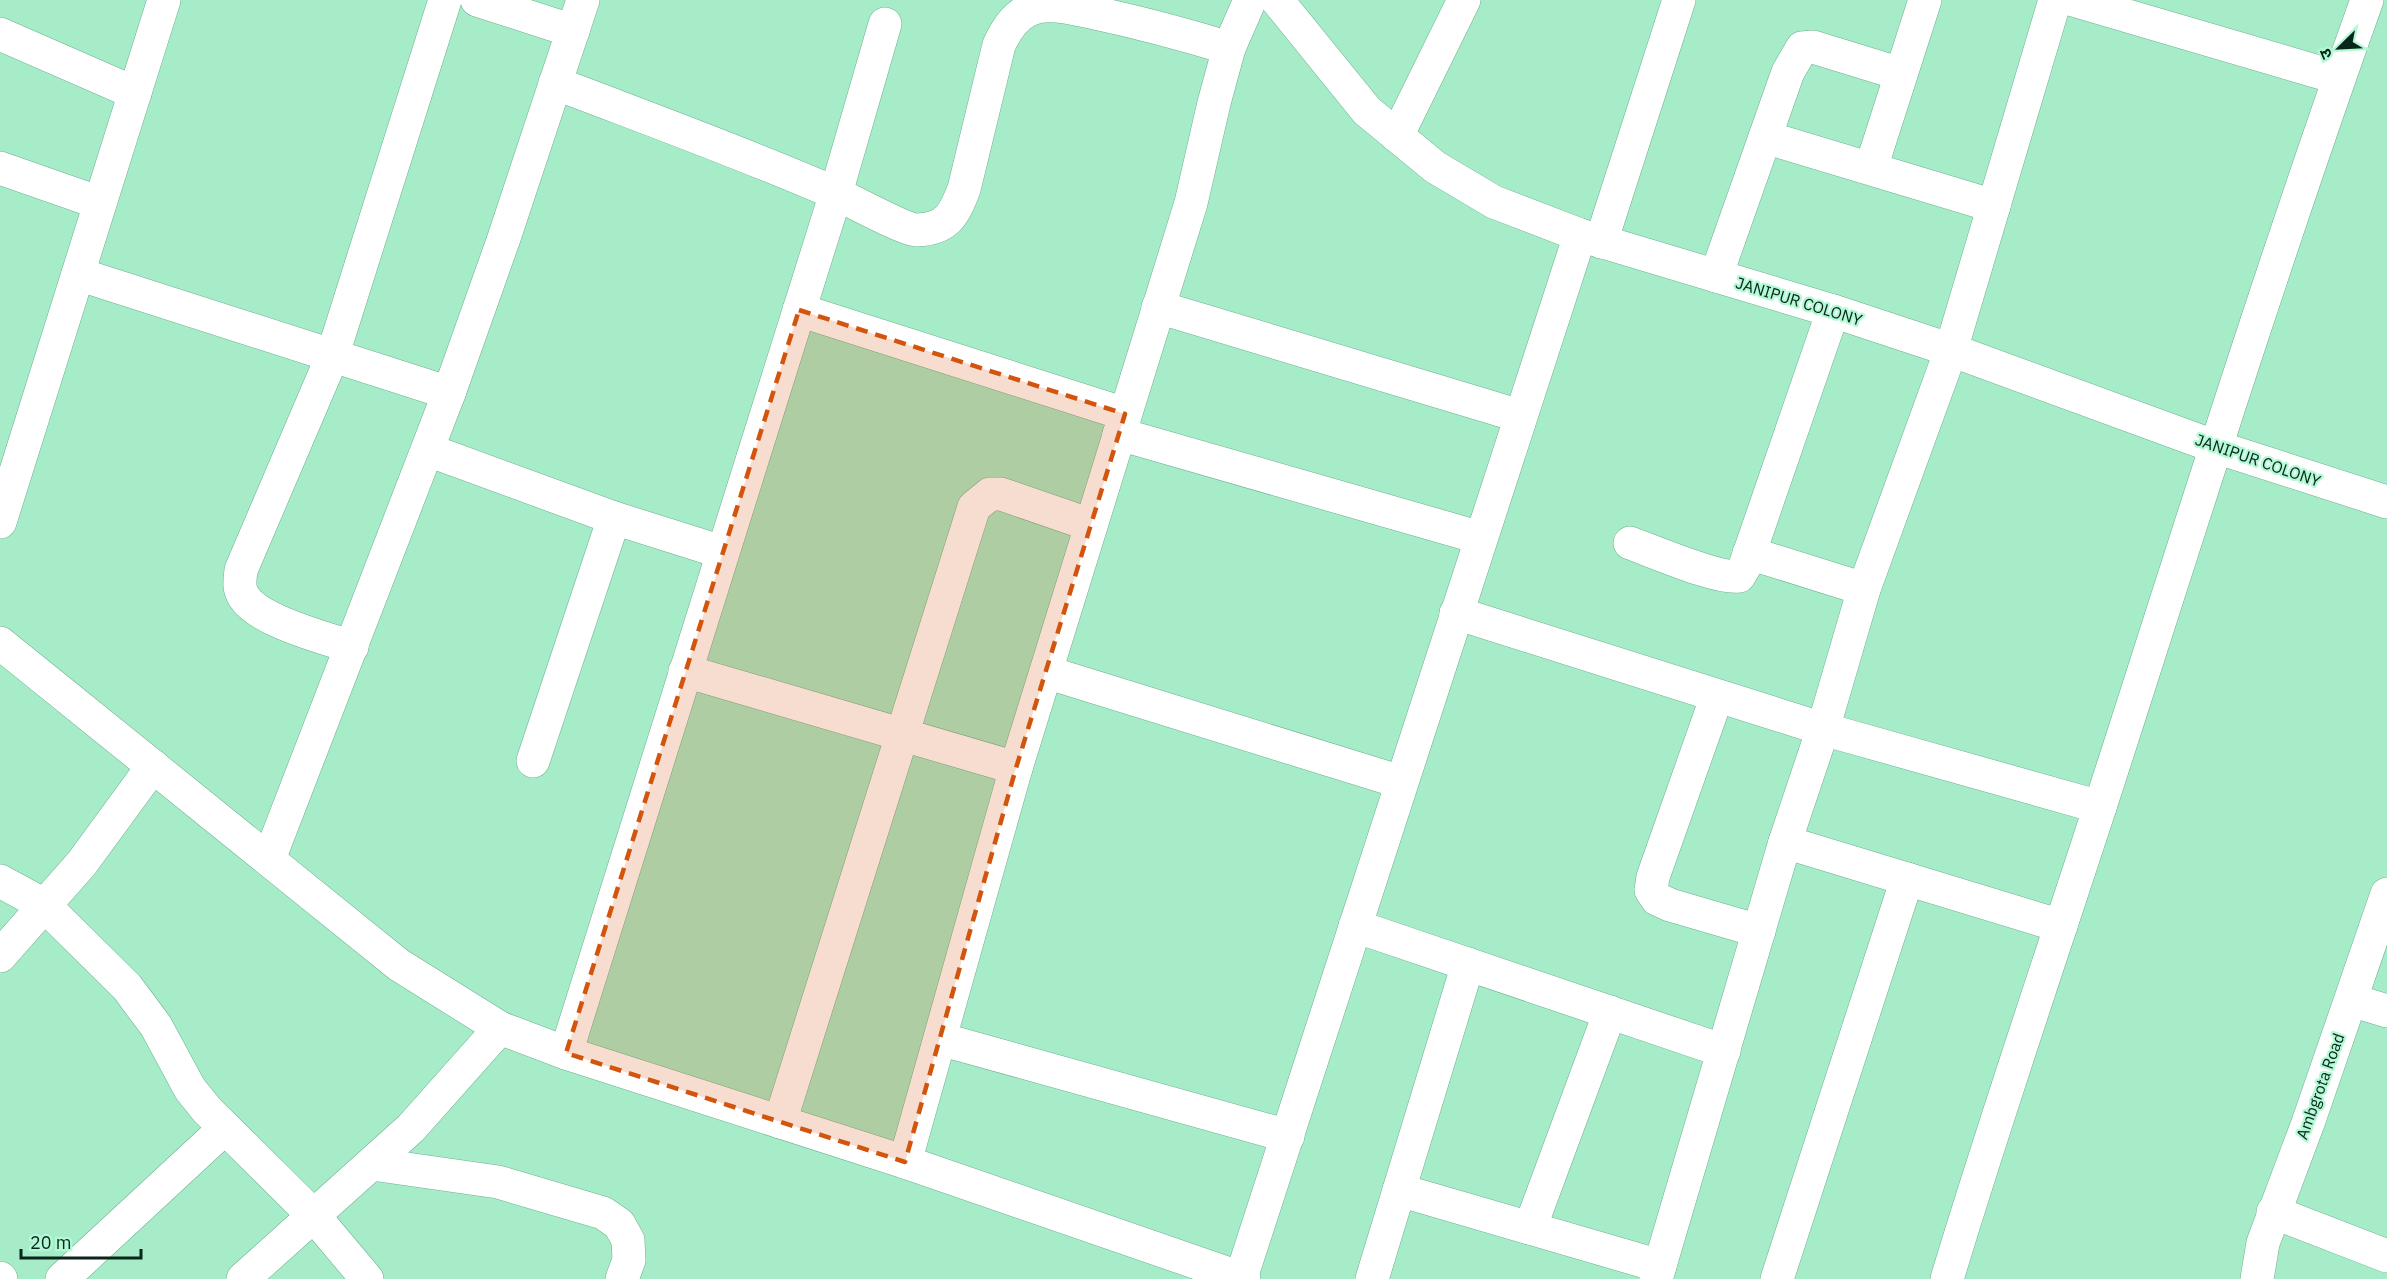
<svg xmlns="http://www.w3.org/2000/svg" width="2387" height="1279" viewBox="0 0 2387 1279" font-family="'IBM Plex Sans','Noto Sans Devanagari',sans-serif">
<style>
.lines{fill:none;stroke-linecap:round;stroke-linejoin:round}
.street-casing{stroke:#6db090;stroke-width:34}
.primary-casing{stroke:#6db090;stroke-width:34}
.street{stroke:#fff;stroke-width:33}
.primary{stroke:#fff;stroke-width:33}
.marked{fill:#d2540d;fill-opacity:0.2;stroke:#d2540d;stroke-width:4.5;stroke-dasharray:12 8;stroke-linejoin:round}
.labels{text-anchor:middle;dominant-baseline:central;stroke-width:4.5;stroke-linejoin:round;paint-order:stroke}
.street-label{font-size:16px;fill:#09261a;stroke:#b3f9d6}
</style>
<rect width="100%" height="100%" fill="#a6ecc9"/>
<g class="lines">
<g class="street-casing">
<g id="street">
<path d="M477 0 573 31"/>
<path d="M1277 0 1367 111 1435 167 1494 202 1580 235 1833 311 1951 350 2216 447 2387 502"/>
<path d="M2073 0 2339 78"/>
<path d="M0 34 135 93"/>
<path d="M555 83C649 119 743 153 835 193 850 200 905 230 917 230 947 229 954 215 964 189L999 45C1007 28 1017 12 1037 7 1055 3 1073 9 1091 12 1138 22 1183 34 1229 48"/>
<path d="M1397 136 1464 0"/>
<path d="M1765 137 1994 206"/>
<path d="M0 168 100 203"/>
<path d="M1871 168 1925 0"/>
<path d="M1601 242 1679 0"/>
<path d="M78 274 449 393"/>
<path d="M1716 276 1788 72 1802 48 1813 47 1901 74"/>
<path d="M1158 307 1520 416"/>
<path d="M799 310 1125 414"/>
<path d="M1119 434 1481 538"/>
<path d="M428 450 614 518 722 552"/>
<path d="M0 522 164 0"/>
<path d="M1630 543C1653 551 1719 580 1739 576L1745 566 1833 311"/>
<path d="M1749 553 1864 589"/>
<path d="M1456 613 1823 729 2100 807"/>
<path d="M0 643 399 965 500 1028 566 1053 905 1162 1244 1279"/>
<path d="M352 647C325 638 259 621 244 597 238 588 240 580 241 570L332 357 445 0"/>
<path d="M685 671 1016 768"/>
<path d="M1046 672 1401 782"/>
<path d="M1717 696 1653 877 1651 890 1657 899 1670 905 1759 931"/>
<path d="M533 761 614 518"/>
<path d="M1785 842 2061 926"/>
<path d="M269 859 449 393 504 238 583 0"/>
<path d="M0 881 44 905 127 987 156 1026 190 1089 207 1110 314 1216 367 1279"/>
<path d="M1355 926 1724 1051"/>
<path d="M0 956 82 863 153 766"/>
<path d="M2351 1000 2387 1011"/>
<path d="M940 1039 1288 1136"/>
<path d="M566 1053 836 193 885 24"/>
<path d="M780 1122 974 507 990 494H1001L1091 525"/>
<path d="M905 1162 1016 768 1191 203 1214 103 1229 48 1250 0"/>
<path d="M372 1164 498 1182 603 1213 619 1224 628 1240 629 1260 622 1279"/>
<path d="M1399 1190 1660 1266"/>
<path d="M2273 1212 2387 1256"/>
<path d="M1530 1228 1610 1012"/>
<path d="M0 1278 1 1279"/>
<path d="M1241 1278 1580 235"/>
<path d="M62 1279 225 1128"/>
<path d="M243 1279 411 1128 500 1028"/>
<path d="M1372 1279 1468 964"/>
<path d="M1656 1279 1785 842 1823 729 1864 589 1951 350 2055 0"/>
<path d="M1777 1279 1907 879"/>
<path d="M1947 1279C2001 1100 2063 923 2120 745 2200 496 2279 246 2367 0"/>
</g>
</g>
<g class="primary-casing">
<path id="primary" d="M2257 1279 2263 1243 2308 1123 2387 894"/>
</g>
<use href="#street" class="street"/>
<use href="#primary" class="primary"/>
</g>
<path class="marked" d="M799 310 1125 414 1016 768 905 1162 566 1053Z"/>
<g class="labels">
<g class="street-label">
<text transform="translate(1799 301) rotate(17)">JANIPUR COLONY</text>
<text transform="translate(2258 460) rotate(19)">JANIPUR COLONY</text>
<text transform="translate(2320 1086) rotate(-70)">Ambgrota Road</text>
</g>
</g>
<g transform="translate(2339 48) rotate(246)" stroke="#b3f9d6" stroke-width="4.5" paint-order="stroke">
<path d="M0-4.5L10 22L0 15L-10 22Z" fill="#09261a"/>
<text y="-9" font-size="16" font-weight="bold" text-anchor="middle" fill="#09261a">उ</text>
</g>
<path d="M21 1249v9h120v-9" fill="none" stroke="#09261a" stroke-width="3"/>
<text x="30" y="1249" font-size="18" fill="#09261a" stroke="#b3f9d6" stroke-width="4.5" paint-order="stroke">20 m</text>
</svg>
